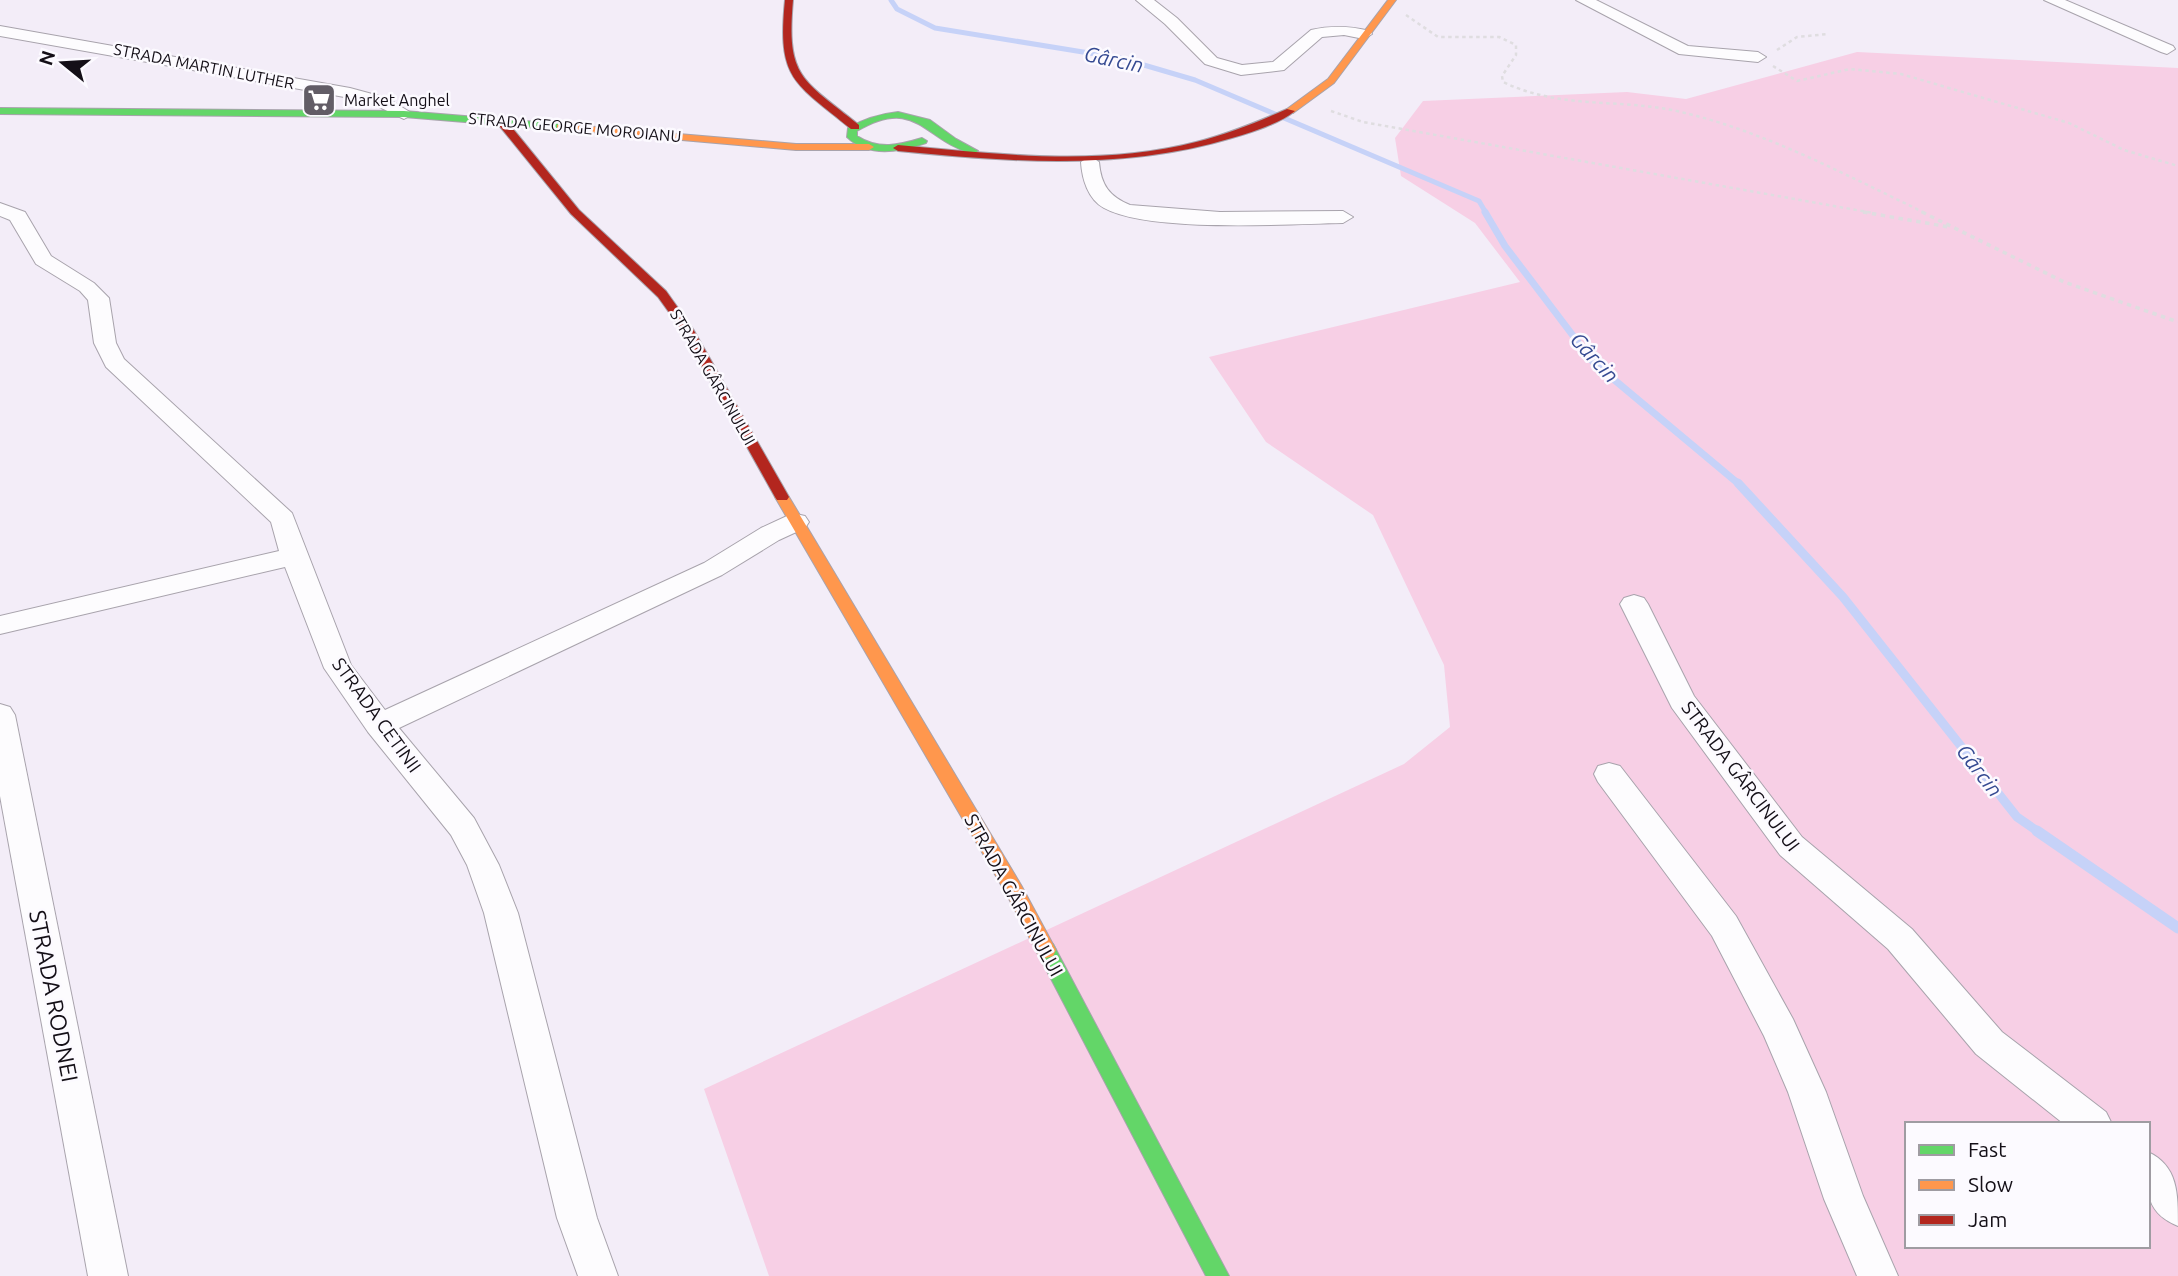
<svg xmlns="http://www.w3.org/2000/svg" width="2178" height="1276" viewBox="0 0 2178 1276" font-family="Ubuntu,sans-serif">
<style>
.green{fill:#f7cfe5;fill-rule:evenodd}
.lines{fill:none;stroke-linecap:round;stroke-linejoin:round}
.stream-far3{stroke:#c6d2f8;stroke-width:5}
.stream-far2{stroke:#c6d2f8;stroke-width:7}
.stream-far1{stroke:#c6d2f8;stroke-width:9}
.stream{stroke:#c6d2f8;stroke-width:11}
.street-casing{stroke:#a8a3ac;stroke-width:2}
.fast-casing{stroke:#a8a3ac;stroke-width:2}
.slow-casing{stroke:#a8a3ac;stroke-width:2}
.jam-casing{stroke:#a8a3ac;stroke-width:2}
.path-far1{stroke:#dfdde0;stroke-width:2.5;stroke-dasharray:3.5 3.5;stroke-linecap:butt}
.path{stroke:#dfdde0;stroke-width:3.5;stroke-dasharray:4.5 4.5;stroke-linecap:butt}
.street{fill:#fdfcfe;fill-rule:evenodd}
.fast{fill:#63d668;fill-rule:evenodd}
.slow{fill:#ff974d;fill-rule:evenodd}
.jam{fill:#b3261e;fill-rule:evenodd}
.labels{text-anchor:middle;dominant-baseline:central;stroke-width:5;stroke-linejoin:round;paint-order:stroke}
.far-street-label{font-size:16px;fill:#140f17;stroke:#fcfaff}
.far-poi-label{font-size:16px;fill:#140f17;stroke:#fcfaff;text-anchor:start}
.street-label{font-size:19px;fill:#140f17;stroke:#fcfaff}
.water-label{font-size:21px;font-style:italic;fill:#354a92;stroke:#fcfaff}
.near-street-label{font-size:23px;fill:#140f17;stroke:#fcfaff}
</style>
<rect width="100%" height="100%" fill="#f3edf8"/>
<path class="green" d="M1857 52 2178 68V1276H769L704 1089 1404 764 1450 727 1444 665 1373 515 1266 442 1209 357 1520 282 1475 223 1401 176 1395 138 1423 101 1627 92 1686 99ZM1907 1124H2148V1246H1907Z"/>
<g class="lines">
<path class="stream-far3" d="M891 0 897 9 935 28 1120 58 1195 80 1479 201 1486 213"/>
<path class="stream-far2" d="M1485 212 1505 246 1593 362 1740 485"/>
<path class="stream-far1" d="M1738 483 1843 597 2017 817 2040 833"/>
<path class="stream" d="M2037 831 2178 928"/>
<g class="street-casing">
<g id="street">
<path d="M1136 0H1154L1177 18 1217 58 1242 65 1273 62 1311 30C1332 25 1350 26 1370 31L1372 34 1364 39 1344 35 1322 37 1284 70 1241 75 1205 64 1165 24Z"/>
<path d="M1576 0H1596L1688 46 1758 52 1766 57 1758 62 1679 54Z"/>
<path d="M2044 0H2065L2173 46 2175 49 2167 54 2161 52Z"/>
<path d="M0 26 350 88 387 98 413 114 404 119 375 105 350 98 0 36Z"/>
<path d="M1090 156 1099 162C1101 185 1109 196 1130 205L1220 212 1343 211 1353 217 1343 223C1288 224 1149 233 1104 208 1088 199 1082 179 1081 162Z"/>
<path d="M0 203 25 212 51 256 94 283 109 298 116 343 124 359 292 513 351 665 385 710 704 563 761 528 787 516 796 514 805 516 809 522 805 528 779 540 722 575 399 728 474 818 499 865 518 913 597 1218 618 1276H578L557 1218 484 913 467 865 451 835 368 732 324 668 285 567 0 634V616L279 551 271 522 106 367 94 343 88 300 80 291 36 264 10 220 0 216Z"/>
<path d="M1634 595 1644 598 1648 604 1694 696 1802 837 1912 929 2002 1032 2106 1112 2112 1124H2064L1976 1054 1888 949 1780 855 1672 708 1620 604 1624 598Z"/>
<path d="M0 704 10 707 15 715 128 1276H88L0 796Z"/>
<path d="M1609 763 1620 766 1736 916 1793 1019 1826 1092 1863 1196 1898 1276H1857L1824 1199 1788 1092 1764 1036 1712 936 1598 782 1594 774 1598 766Z"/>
<path d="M2148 1152C2178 1166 2178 1193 2178 1226 2141 1211 2148 1185 2148 1152Z"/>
</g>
</g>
<g class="fast-casing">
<g id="fast">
<path d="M0 108 404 111 561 124 566 127 561 130 404 117 0 114Z"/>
<path d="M898 112 930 120 956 139 978 151 973 154C923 140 917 96 857 131V136C879 150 899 145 922 138L927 141 926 143C899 152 869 158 847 137L848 128C864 119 880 114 898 112Z"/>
<path d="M1046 942 1053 944 1229 1276H1206L1036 950 1039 944Z"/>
</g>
</g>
<g class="slow-casing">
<g id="slow">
<path d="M1388 0H1396L1334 83 1293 113H1287V109L1328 79Z"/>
<path d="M561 124 796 144H869L874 147 869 150H796L557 129V125Z"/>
<path d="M782 493 789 497 1021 885 1056 950 1053 956 1046 958 1039 956 1007 895 775 497Z"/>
</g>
</g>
<g class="jam-casing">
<g id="jam">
<path d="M785 0H793C786 78 802 79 859 125V129H851C794 82 777 80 785 0Z"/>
<path d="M1287 109 1295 111C1279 124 1252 132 1232 138 1122 171 1011 162 898 151L893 148 898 145C995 154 1100 167 1196 142 1228 134 1257 122 1287 109Z"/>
<path d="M497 119H505L579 210 666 291 693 329 789 497 787 500H777L775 497 681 329 658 297 571 214 497 123Z"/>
</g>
</g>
<g class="path-far1">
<path d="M1406 15 1438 37H1499L1516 45V55L1502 76 1503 82C1564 111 1623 97 1685 113 1768 133 1848 176 1925 213"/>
<path d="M1777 50 1797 37 1828 34"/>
<path d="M1773 66 1797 81 1850 69 1901 74 2069 123 2124 150 2178 166"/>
<path d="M1331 111 1363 122 1873 213"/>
</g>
<g class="path">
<path d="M1863 212 1949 227"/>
<path d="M1922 212 2064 282 2178 322"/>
</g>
<use href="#street" class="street"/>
<use href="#fast" class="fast"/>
<use href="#slow" class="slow"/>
<use href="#jam" class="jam"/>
</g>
<defs>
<g id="supermarket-square" transform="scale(1.75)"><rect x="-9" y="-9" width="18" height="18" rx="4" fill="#625d66" stroke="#fcfaff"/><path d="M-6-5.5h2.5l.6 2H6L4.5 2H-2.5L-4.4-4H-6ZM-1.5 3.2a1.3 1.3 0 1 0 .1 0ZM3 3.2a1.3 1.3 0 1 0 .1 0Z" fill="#fff"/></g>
</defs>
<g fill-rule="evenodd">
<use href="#supermarket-square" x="319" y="100"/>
</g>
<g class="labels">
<g class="far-street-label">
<text transform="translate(204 66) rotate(11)">STRADA MARTIN LUTHER</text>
<text transform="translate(575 127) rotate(5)">STRADA GEORGE MOROIANU</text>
<text transform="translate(713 377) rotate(60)">STRADA GÂRCINULUI</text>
</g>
<g class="far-poi-label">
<text x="344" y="100">Market Anghel</text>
</g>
<g class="street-label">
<text transform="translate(377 715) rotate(54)">STRADA CETINII</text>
<text transform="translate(1741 776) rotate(53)">STRADA GÂRCINULUI</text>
<text transform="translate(1014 895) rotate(61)">STRADA GÂRCINULUI</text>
</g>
<g class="water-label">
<text transform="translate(1114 59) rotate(12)">Gârcin</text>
<text transform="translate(1595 357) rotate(47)">Gârcin</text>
<text transform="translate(1980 770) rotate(52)">Gârcin</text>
</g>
<g class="near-street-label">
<text transform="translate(54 996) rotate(79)">STRADA RODNEI</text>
</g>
</g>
<rect x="1905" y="1122" width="245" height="126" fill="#fcfaff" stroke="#9f9ca2" stroke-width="2"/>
<rect x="1919" y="1145" width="35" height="10" fill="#63d668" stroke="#9f9ca2" stroke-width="2"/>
<text x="1968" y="1157" font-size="21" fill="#140f17">Fast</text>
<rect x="1919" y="1180" width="35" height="10" fill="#ff974d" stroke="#9f9ca2" stroke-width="2"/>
<text x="1968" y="1192" font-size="21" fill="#140f17">Slow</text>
<rect x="1919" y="1215" width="35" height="10" fill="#b3261e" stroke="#9f9ca2" stroke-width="2"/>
<text x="1968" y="1227" font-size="21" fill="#140f17">Jam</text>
<g transform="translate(63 63) rotate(288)" stroke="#fcfaff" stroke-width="5" paint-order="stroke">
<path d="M0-5L12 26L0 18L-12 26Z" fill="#140f17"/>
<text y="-10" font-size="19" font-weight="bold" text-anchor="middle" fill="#140f17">N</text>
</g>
</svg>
